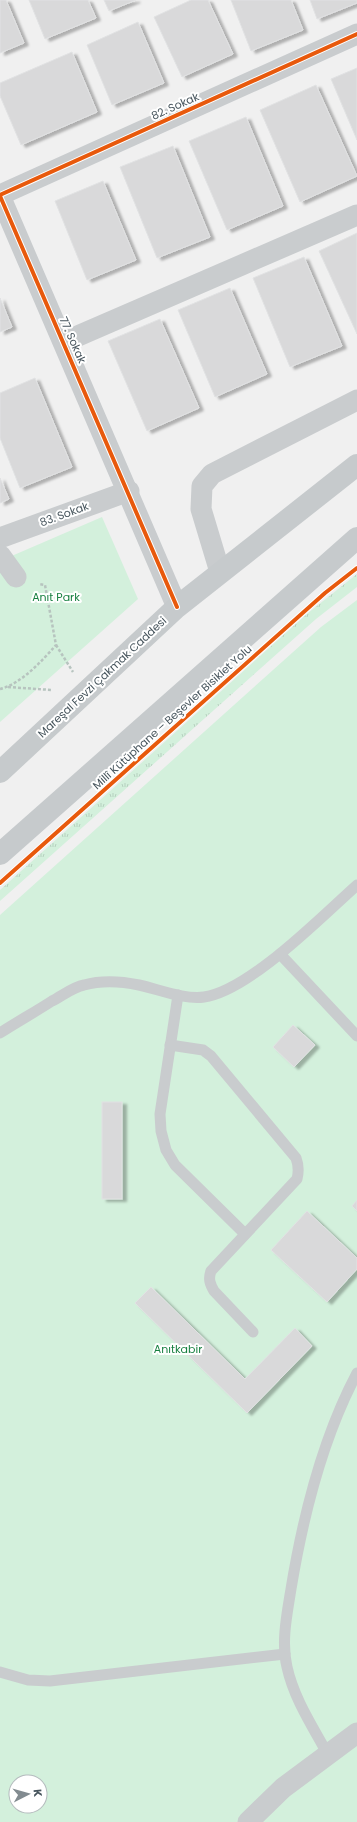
<svg xmlns="http://www.w3.org/2000/svg" width="357" height="1822" viewBox="0 0 357 1822" font-family="Poppins,sans-serif">
<style>
.grass{fill:url(#grass-tufts)}
.park{fill:#d3f0dc;fill-rule:evenodd}
.building{fill:#d9d9da;stroke:#e1e2e3;filter:url(#shadow)}
.lines{fill:none;stroke-linecap:round;stroke-linejoin:round}
.path{stroke:#b7c4bf;stroke-width:2.5;stroke-dasharray:3 2;stroke-linecap:butt}
.lane{stroke:#c9ccce;stroke-width:11}
.street{stroke:#c9ccce;stroke-width:21}
.primary{stroke:#c6cacc;stroke-width:22}
.cycleway-casing{stroke:#fff;stroke-width:6}
.cycleway{stroke:#e8590c;stroke-width:4}
.labels{text-anchor:middle;dominant-baseline:central;stroke-width:4;stroke-linejoin:round;paint-order:stroke}
.street-label{font-size:11px;fill:#46545c;stroke:#fff}
.park-label{font-size:11px;fill:#167f3f;stroke:#fff}
</style>
<defs>
<pattern id="grass-tufts" width="24" height="20" patternUnits="userSpaceOnUse"><rect width="24" height="20" fill="#d3f0dc"/><path d="M3 7l-1-3M5 7V3M7 7l1-3M15 17l-1-3M17 17v-4M19 17l1-3" fill="none" stroke="#b6d0bf"/></pattern>
<filter id="shadow"><feDropShadow dx="4.5" dy="2.5" stdDeviation="1" flood-color="#0004"/></filter>
</defs>
<rect width="100%" height="100%" fill="#f0f0f0"/>
<path class="grass" d="M357 574V587L316 619 0 901V890L308 613Z"/>
<g class="park">
<path d="M102 517 138 599 0 722V561Z"/>
<path d="M357 600V1822H0V915L321 627ZM16 1782H40V1806H16Z"/>
</g>
<g class="building">
<path d="M0 0H6L24 43 0 53Z"/>
<path d="M29 0H88L96 18 45 39Z"/>
<path d="M104 0H136L109 11Z"/>
<path d="M191 0H208L233 54 182 77 154 17Z"/>
<path d="M231 0H291L303 30 251 51Z"/>
<path d="M310 0H357V3L317 19Z"/>
<path d="M138 22 164 83 112 105 87 45Z"/>
<path d="M72 52 97 112 21 145 0 96V83Z"/>
<path d="M357 68V140L331 79Z"/>
<path d="M316 85 357 176 300 202 260 110Z"/>
<path d="M246 117 283 206 227 230 189 141Z"/>
<path d="M173 146 210 237 157 258 120 167Z"/>
<path d="M103 181 136 260 87 280 55 201Z"/>
<path d="M357 233V334L319 251Z"/>
<path d="M304 257 342 346 290 367 253 278Z"/>
<path d="M230 288 267 374 215 397 178 310Z"/>
<path d="M0 298 12 327 0 332Z"/>
<path d="M160 319 199 408 147 431 108 341Z"/>
<path d="M35 378 72 467 20 488 0 438V393Z"/>
<path d="M0 478 9 499 0 503Z"/>
<path d="M293 1025 315 1045 294 1067 273 1047Z"/>
<rect x="102" y="1102" width="20" height="97"/>
<path d="M357 1200V1211L352 1206Z"/>
<path d="M307 1211 357 1258V1269L327 1302 271 1250Z"/>
<path d="M151 1287 245 1379 295 1328 312 1346 247 1413 135 1303Z"/>
</g>
<g class="lines">
<g class="path">
<path d="M56 645 73 672"/>
<path d="M8 687 52 690"/>
<path d="M0 689C21 684 42 661 56 645L45 585 39 584"/>
</g>
<g class="lane">
<path d="M280 954 357 1036"/>
<path d="M178 995 160 1114 161 1131 166 1150 175 1165 245 1234"/>
<path d="M0 1033C17 1022 35 1012 52 1001 62 996 73 987 84 985 102 980 120 981 139 985 158 989 185 1000 204 997 249 991 322 916 357 885"/>
<path d="M170 1045 203 1050 211 1056 296 1158C299 1166 299 1171 297 1179L211 1271C208 1279 210 1284 214 1291L253 1332"/>
<path d="M0 1672 28 1680 50 1681 285 1654"/>
<path d="M328 1755C313 1727 294 1699 287 1667 281 1642 287 1614 291 1589 303 1516 322 1439 357 1373"/>
</g>
<g class="street">
<path d="M0 195 357 34"/>
<path d="M0 196 177 607"/>
<path d="M64 342 357 215"/>
<path d="M0 538 129 491"/>
<path d="M0 555 16 577"/>
<path d="M220 572 201 509 202 486 212 474 357 400"/>
<path d="M248 1822 283 1788 357 1733"/>
</g>
<g class="primary">
<path d="M0 772 177 607 357 465"/>
<path d="M0 854 357 538"/>
</g>
<g class="cycleway-casing">
<g id="cycleway">
<path d="M0 195 357 34"/>
<path d="M0 196 177 607"/>
<path d="M0 883 325 593 357 568"/>
</g>
</g>
<use href="#cycleway" class="cycleway"/>
</g>
<g class="labels">
<g class="street-label">
<text transform="translate(175 106) rotate(-24)">82. Sokak</text>
<text transform="translate(73 340) rotate(66)">77. Sokak</text>
<text transform="translate(64 514) rotate(-20)">83. Sokak</text>
<text transform="translate(102 677) rotate(-43)">Mareşal Fevzi Çakmak Caddesi</text>
<text transform="translate(172 717) rotate(-42)">Millî Kütüphane – Beşevler Bisiklet Yolu</text>
</g>
<g class="park-label">
<text x="56" y="597">Anıt Park</text>
<text x="178" y="1349">Anıtkabir</text>
</g>
</g>
<g transform="translate(28 1794) rotate(84)"><circle r="19" fill="#ffffff" stroke="#b5bbbe"/>
<path d="M0-3L7 15L0 10L-7 15Z" fill="#828b90"/>
<text y="-6" font-size="11" font-weight="bold" text-anchor="middle" fill="#46545c">K</text>
</g>
</svg>
